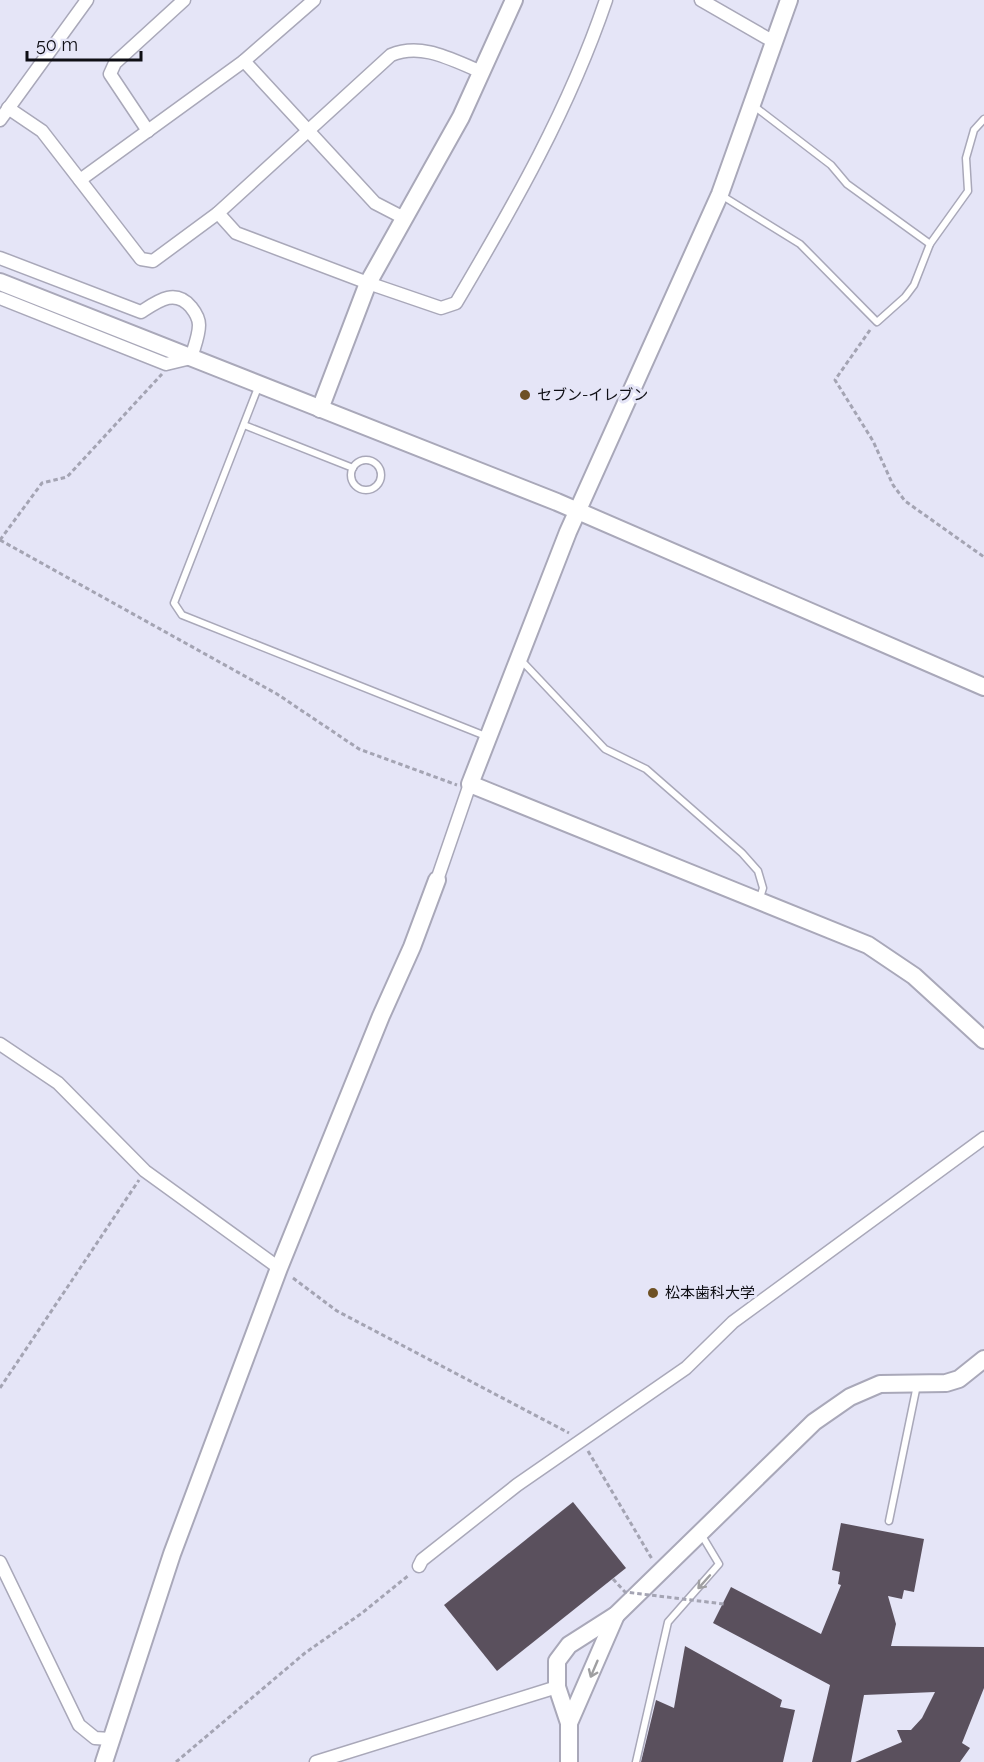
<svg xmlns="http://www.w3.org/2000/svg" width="984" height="1762" viewBox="0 0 984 1762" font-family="Raleway,'Noto Sans JP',sans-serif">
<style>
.building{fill:#5a505d}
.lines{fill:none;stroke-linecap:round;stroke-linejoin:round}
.lane-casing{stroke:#a9a8b9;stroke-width:9}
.street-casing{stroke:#a9a8b9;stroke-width:15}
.secondary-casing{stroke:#a9a8b9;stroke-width:20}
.path{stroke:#a4a4b3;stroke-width:3;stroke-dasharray:4.5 3;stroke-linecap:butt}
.lane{stroke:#fff;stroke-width:6}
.street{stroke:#fff;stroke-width:12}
.secondary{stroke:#fff;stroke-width:16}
.path-bridge{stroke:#a4a4b3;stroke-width:3;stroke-dasharray:4.5 3;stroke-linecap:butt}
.oneway{stroke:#9f9fa1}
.poi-dot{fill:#6e5124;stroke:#e5e5f7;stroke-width:2}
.labels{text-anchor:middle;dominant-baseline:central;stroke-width:6;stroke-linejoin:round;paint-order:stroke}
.poi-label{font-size:15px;fill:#0e0e14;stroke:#e5e5f7;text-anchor:start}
</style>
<rect width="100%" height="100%" fill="#e5e5f7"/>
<g class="building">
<path d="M573 1502 626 1568 497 1671 444 1605Z"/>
<path d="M841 1523 924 1539 914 1592 904 1590 902 1599 888 1596 896 1624 891 1646 984 1647V1688L962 1743 970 1748 960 1762H855L902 1742 897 1730H911L922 1718 935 1692 864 1695 851 1762H812L830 1685 713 1623 731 1587 821 1634 841 1585 838 1584 840 1572 832 1570Z"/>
<path d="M685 1646 782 1700 780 1707 795 1710 783 1762H641L656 1700 674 1708Z"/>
</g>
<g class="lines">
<g class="lane-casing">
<g id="lane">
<path d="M754 106 831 165 847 184 930 244"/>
<path d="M721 195 800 244 877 322 905 297 914 285 930 244 968 191 966 158 974 130 984 119"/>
<path d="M259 385 174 603 182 615 488 737"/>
<path d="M244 425 353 468"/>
<circle cx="366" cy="475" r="15"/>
<path d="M520 659 605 749 646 769 742 853 758 871 763 888 759 901"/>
<path d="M889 1521 917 1385"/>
<path d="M636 1762 668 1622 719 1564 701 1534"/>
</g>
</g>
<g class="street-casing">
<g id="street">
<path d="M701 0 774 42"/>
<path d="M244 61 375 203 402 217"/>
<path d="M8 108 42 131 141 259 153 261 218 213 391 55C422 42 452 60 482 72"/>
<path d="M0 120 87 0"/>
<path d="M148 131 110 74 115 63 184 0"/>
<path d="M80 180 244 61 314 0"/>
<path d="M218 213 236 233 368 283 441 308 456 303C514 205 569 109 606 0"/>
<path d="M0 258 141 312C158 301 175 288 191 307 195 312 199 318 199 325 199 336 194 347 191 358L166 364 0 298"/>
<path d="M437 880 470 784"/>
<path d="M0 1044 58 1083 145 1171 279 1268"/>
<path d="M0 1562 79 1725 95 1738 110 1739"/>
<path d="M419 1566 422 1560 517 1485 686 1368 733 1322 984 1138"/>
<path d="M316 1762 557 1687"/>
</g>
</g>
<g class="secondary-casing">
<g id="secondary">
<path d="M789 0 720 194 568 532 470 784 868 945 914 976 984 1040"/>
<path d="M0 282 557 502 984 687"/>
<path d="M320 409 368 283 461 117 514 0"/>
<path d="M569 1723 616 1615"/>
<path d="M104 1762 172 1554 279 1268 381 1016 412 947 437 880"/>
<path d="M569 1762V1723L557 1687V1661L569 1645 616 1615 814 1422 850 1397 880 1384 946 1383 959 1379 984 1359"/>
</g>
</g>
<g class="path">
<path d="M870 330 835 380 873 441 893 485 905 501 984 557"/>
<path d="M0 540 277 694 359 749 457 785"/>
<path d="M0 540 42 483 67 477 162 374"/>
<path d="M293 1278 337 1311 569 1433"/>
<path d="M0 1388 139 1180"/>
<path d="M588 1451 652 1559"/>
<path d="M176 1762 305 1653 362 1613 409 1575"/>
</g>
<use href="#lane" class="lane"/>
<use href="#street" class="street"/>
<use href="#secondary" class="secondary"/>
<path class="path-bridge" d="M613 1579 625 1592 724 1604"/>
</g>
<defs><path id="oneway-shaft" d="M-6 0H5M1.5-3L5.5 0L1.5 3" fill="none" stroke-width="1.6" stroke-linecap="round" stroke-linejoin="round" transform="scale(1.5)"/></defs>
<g class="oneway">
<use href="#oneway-shaft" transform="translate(704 1582) rotate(132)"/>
<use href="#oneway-shaft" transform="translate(594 1669) rotate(113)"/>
</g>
<g class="poi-dot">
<circle cx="525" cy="395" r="6"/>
<circle cx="653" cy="1293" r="6"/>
</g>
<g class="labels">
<g class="poi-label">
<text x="537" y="395">セブン-イレブン</text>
<text x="665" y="1293">松本歯科大学</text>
</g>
</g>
<path d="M27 51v9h114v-9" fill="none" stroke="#0e0e14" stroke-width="3"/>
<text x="36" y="51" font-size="18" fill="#0e0e14" stroke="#e5e5f7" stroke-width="4.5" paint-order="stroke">50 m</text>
</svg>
